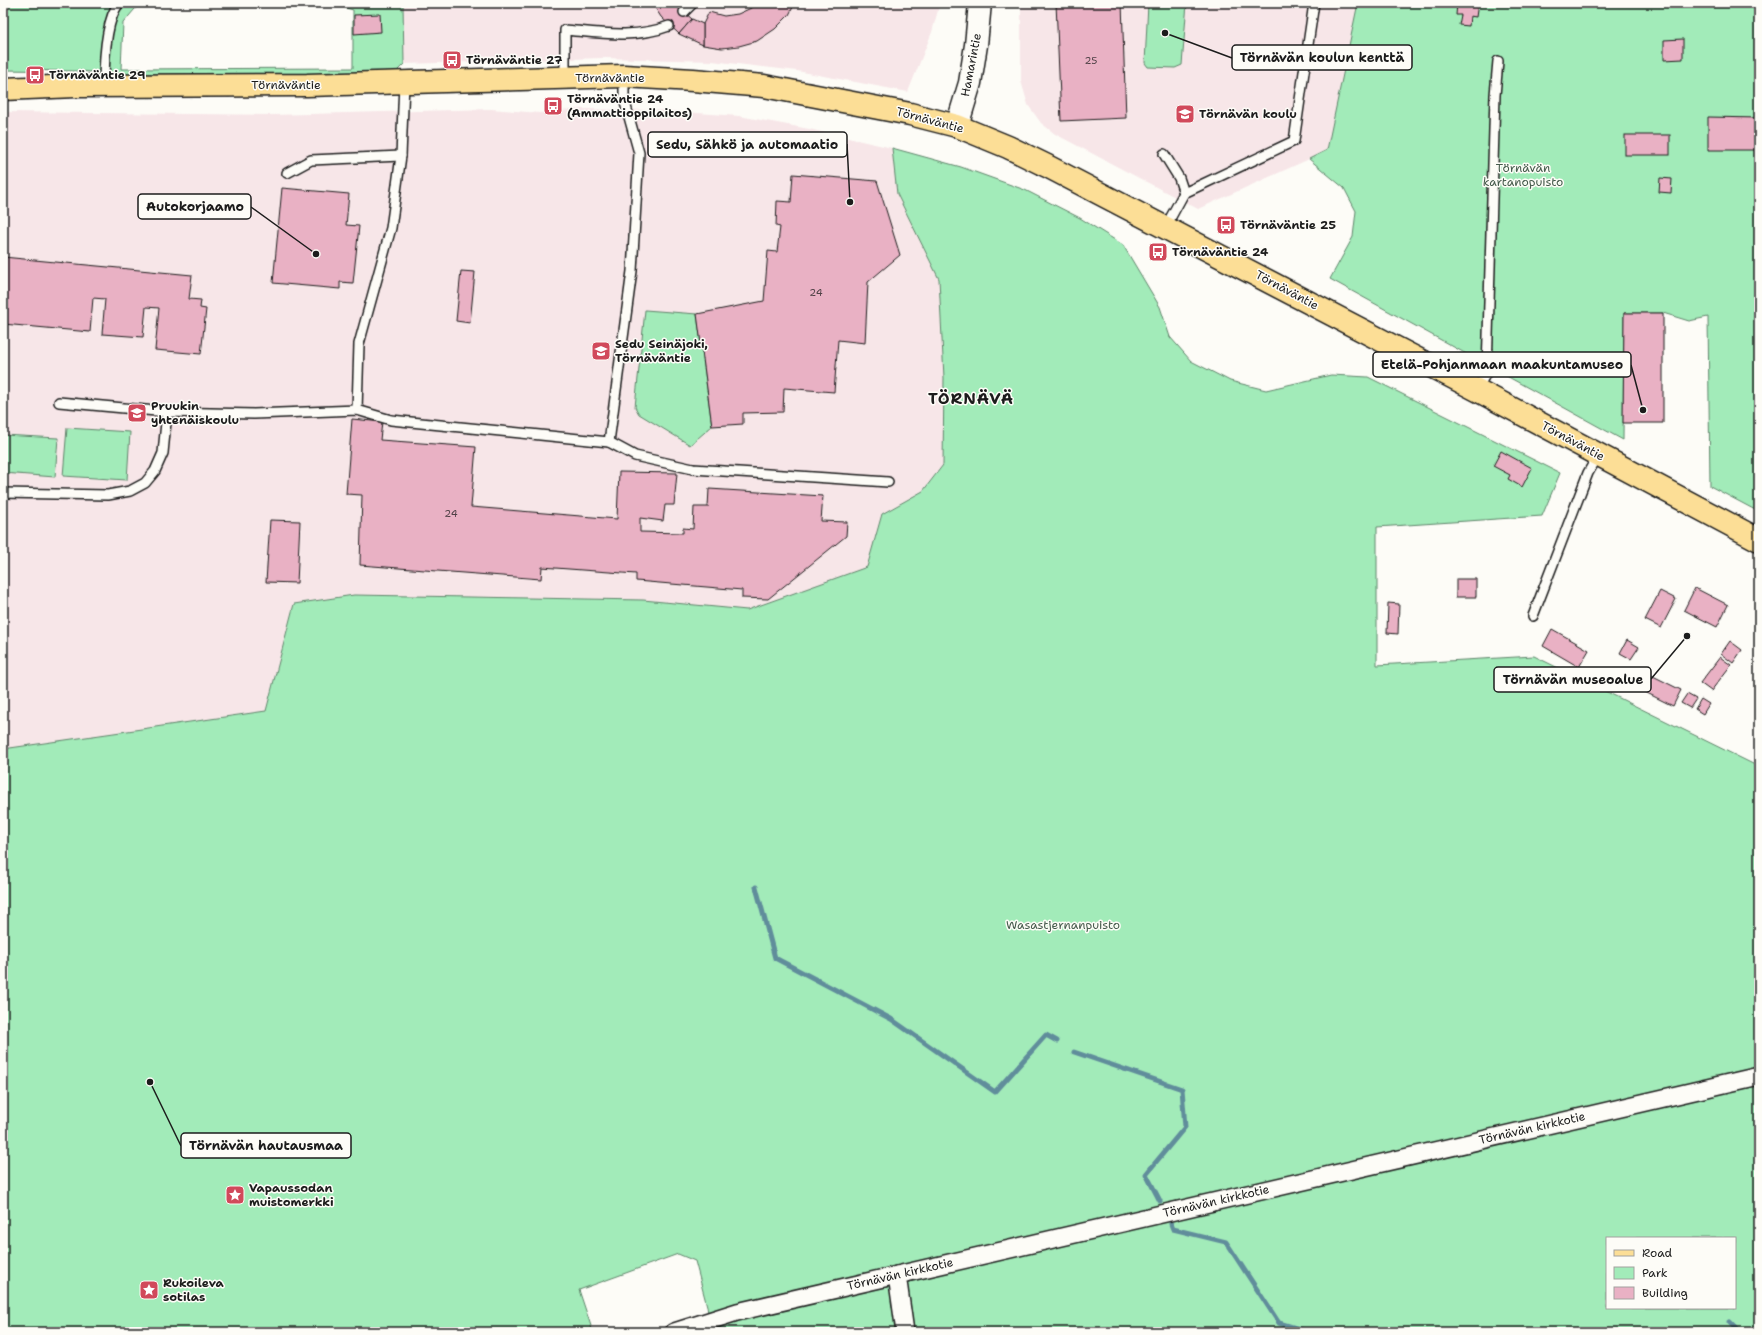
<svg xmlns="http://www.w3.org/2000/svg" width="1762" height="1335" viewBox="0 0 1762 1335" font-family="'Shantell Sans',sans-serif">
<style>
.built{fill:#f7e6e8}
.green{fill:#a2ebb9;stroke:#5f846a;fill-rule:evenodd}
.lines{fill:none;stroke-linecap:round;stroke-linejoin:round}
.stream{stroke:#618d9b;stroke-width:5}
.building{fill:#e9b1c4;stroke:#1c1c1c}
.lane-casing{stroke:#1c1c1c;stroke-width:12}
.street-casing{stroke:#1c1c1c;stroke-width:20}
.secondary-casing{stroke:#1c1c1c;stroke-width:25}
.primary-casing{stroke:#1c1c1c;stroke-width:25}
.lane{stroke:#fdfcf7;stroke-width:9}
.street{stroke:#fdfcf7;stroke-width:17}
.secondary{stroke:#fdfcf7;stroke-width:22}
.primary{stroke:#fcde96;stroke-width:22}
.labels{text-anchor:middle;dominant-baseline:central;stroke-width:3;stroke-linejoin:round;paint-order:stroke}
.number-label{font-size:10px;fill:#4f4146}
.poi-label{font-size:12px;font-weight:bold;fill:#1c1c1c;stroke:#fdfcf7;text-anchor:start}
.street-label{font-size:12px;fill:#1c1c1c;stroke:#fdfcf7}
.park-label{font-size:12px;fill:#445a4b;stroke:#fdfcf7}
.district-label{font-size:16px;font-weight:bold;letter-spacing:1px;fill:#1c1c1c;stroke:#fdfcf7}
.leader{fill:none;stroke:#1c1c1c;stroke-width:1.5}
.callout-dot{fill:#1c1c1c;stroke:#fdfcf7;stroke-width:1.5}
.callout{fill:#fdfcf7;stroke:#1c1c1c;stroke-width:1.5}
.callout-label{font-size:13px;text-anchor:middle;font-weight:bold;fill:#1c1c1c}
</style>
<rect width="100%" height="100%" fill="#fdfcf7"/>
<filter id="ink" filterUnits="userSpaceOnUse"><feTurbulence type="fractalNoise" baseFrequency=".025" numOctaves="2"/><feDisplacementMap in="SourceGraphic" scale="8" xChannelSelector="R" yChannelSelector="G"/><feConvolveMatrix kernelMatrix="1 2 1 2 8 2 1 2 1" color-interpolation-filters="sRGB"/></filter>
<g filter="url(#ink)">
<g class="built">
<path d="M403 3H940L932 32 908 92 797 71 712 61 603 58 404 64Z"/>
<path d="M1021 3H1358L1327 151 1198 209 1055 134 1041 123 1028 105 1021 81Z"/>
<path d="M491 109 540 113 581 109 656 110 739 116 809 129 892 148 897 194 939 279 944 378 943 465 923 491 882 514 868 567 747 610 643 600 355 595 294 604 266 711 3 749V112L273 115Z"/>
</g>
<g class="green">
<path d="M3 3H140L123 23 121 69 353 68V10L329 3H403L404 64 394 74H116L80 71 3 70Z"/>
<path d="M1148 3H1187L1182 65 1175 68 1148 67 1145 63Z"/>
<path d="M1358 3H1759V512L1710 486 1708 317 1689 321 1663 313H1624L1623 440 1330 279 1353 237 1356 211 1344 188 1309 159 1327 150Z"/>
<path d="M892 148 961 167 1025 190 1080 218 1123 245 1160 307 1170 337 1191 361 1230 381 1266 390 1331 375 1368 377 1560 473 1542 516 1377 527V665L1534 656 1759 767V1332H705L710 1330 707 1306 695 1261 678 1254 579 1290 593 1332H3V749L266 711 294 604 354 595 643 600 747 610 867 567 882 514 923 491 943 465 944 378 939 279 897 194ZM1607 1238H1735V1308H1607Z"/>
<path d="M645 310 697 314 712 426 690 445 639 414 635 407Z"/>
<path d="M67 428 130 432 127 480 63 476Z"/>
<path d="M3 435 58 438 55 477 3 473Z"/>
</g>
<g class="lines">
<g class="stream">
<path d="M756 887 775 958 891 1019 995 1092 1046 1035 1057 1041"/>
<path d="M1074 1052 1182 1089 1185 1127 1146 1174 1160 1201"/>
<path d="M1171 1224 1173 1229 1226 1242 1279 1323 1309 1332"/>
<path d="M1730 1322 1740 1332"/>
</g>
</g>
<g class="building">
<path d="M652 3H677L684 12 692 19 679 34 661 17Z"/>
<path d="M756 3H795L789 15 775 29 757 41 739 46 722 48 703 45V24L709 12 724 16 738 14 751 8Z"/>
<path d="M1056 3H1122L1126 118 1061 121Z"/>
<path d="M1457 3H1478L1476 17 1470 16 1469 26 1459 25 1461 15H1456Z"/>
<path d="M380 14 381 32 354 34V15Z"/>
<path d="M692 19 703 24V45L679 34Z"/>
<path d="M1683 39V59L1664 60V40Z"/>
<path d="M1708 117 1759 118V150H1708Z"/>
<rect x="1625" y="135" width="45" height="20"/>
<path d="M793 174 877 181 900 255 868 282 865 343 838 340 834 392 784 388 783 412 743 413V424L712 426 697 314 764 301 768 251 777 252 780 227 776 226 777 201 791 202Z"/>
<path d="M1660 178 1672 179 1671 193 1659 192Z"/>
<path d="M282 188 349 194 346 225 359 226 353 283 340 282V289L273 283Z"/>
<path d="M3 257 192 275 189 299 201 300 200 308 206 309 201 354 155 350 159 308 146 307 143 337 102 334 105 299 93 298 90 332 3 324Z"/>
<path d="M461 271 475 272 470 323 456 321Z"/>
<path d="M1624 313H1663V423H1623Z"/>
<path d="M352 419 382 422 380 440 476 447 471 507 617 519 619 472 677 473 674 505H665L663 521 640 518V532L683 533V528L693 529 694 507H708L709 489 823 496 821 521 847 522 846 536 768 599 742 598V590L636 581V574L542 567 541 579 360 565 362 495 346 494Z"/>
<path d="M1501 451 1532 468 1522 487 1508 479 1510 475 1493 466Z"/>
<path d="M270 520 300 521 297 583 266 582Z"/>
<rect x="1456" y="579" width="20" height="18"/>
<path d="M1695 588 1728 605 1717 627 1684 610Z"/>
<path d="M1660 591 1676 599 1661 628 1645 620Z"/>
<path d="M1388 603 1399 604 1398 634 1387 633Z"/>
<path d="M1552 629 1589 650 1579 667 1543 646Z"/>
<path d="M1627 640 1639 647 1631 659 1620 653Z"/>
<path d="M1730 641 1742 650 1733 663 1721 654Z"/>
<path d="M1720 657 1731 665 1711 691 1700 683Z"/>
<path d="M1639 669 1681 690 1673 706 1631 685Z"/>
<path d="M1687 694 1696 699 1690 708 1681 703Z"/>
<path d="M1701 699 1709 704 1703 714 1695 709Z"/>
</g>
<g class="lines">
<g class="lane-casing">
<g id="lane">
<path d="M684 12 693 3"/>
<path d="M565 78V30C600 33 635 39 669 26"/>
<path d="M104 86C104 64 105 21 119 3"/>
<path d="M1164 154 1179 178 1184 193"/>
<path d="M287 173 311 160 401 156"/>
<path d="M1166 226 1184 193 1294 141 1314 3"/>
<path d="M1477 390 1487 371 1495 95 1498 61"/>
<path d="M59 402 167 412 254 414 357 410 391 420 609 442 632 271 639 153 624 99V76"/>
<path d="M357 410 359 344 391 228 401 156 404 83"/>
<path d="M609 442 635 456 693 469 888 482"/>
<path d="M3 493 108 495 130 491 145 483 155 471 163 453 167 412"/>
<path d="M1533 616 1588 473 1599 454"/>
</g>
</g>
<g class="street-casing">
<g id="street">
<path d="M897 1275 905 1332"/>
<path d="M674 1332 737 1312 1759 1076"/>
</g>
</g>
<g class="secondary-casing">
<path id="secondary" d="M957 126 970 83 976 45 980 3"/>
</g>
<g class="primary-casing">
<path id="primary" d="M3 89 76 86 307 85 624 76 693 80 764 86 910 114 957 126 1008 147 1047 166 1477 390 1759 540"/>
</g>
<use href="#lane" class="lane"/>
<use href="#street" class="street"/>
<use href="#secondary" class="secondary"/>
<use href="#primary" class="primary"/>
</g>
</g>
<defs>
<g id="bus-square" transform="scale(1)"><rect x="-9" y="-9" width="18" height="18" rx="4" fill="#d1495b" stroke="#fdfcf7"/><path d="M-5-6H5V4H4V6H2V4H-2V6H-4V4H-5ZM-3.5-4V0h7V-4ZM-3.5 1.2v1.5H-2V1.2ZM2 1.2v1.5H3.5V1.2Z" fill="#fff"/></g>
<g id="school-square" transform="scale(1)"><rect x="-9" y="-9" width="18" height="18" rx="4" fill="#d1495b" stroke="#fdfcf7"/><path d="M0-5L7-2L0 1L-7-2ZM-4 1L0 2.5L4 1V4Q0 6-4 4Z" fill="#fff"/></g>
<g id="sight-square" transform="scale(1)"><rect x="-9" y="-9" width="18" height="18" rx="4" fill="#d1495b" stroke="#fdfcf7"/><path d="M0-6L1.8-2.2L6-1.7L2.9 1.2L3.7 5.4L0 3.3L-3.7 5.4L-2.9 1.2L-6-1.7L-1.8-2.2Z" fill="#fff"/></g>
</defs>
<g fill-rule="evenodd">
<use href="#bus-square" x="452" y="60"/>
<use href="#bus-square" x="35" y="75"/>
<use href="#bus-square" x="553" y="106"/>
<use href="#school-square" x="1185" y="114"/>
<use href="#bus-square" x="1226" y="225"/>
<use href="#bus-square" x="1158" y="252"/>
<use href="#school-square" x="601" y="351"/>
<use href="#school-square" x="137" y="413"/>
<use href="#sight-square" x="235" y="1195"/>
<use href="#sight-square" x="149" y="1290"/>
</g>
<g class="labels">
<g class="number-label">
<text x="1091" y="60">25</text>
<text x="816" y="292">24</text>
<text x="451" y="513">24</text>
</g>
<g class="poi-label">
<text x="466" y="60">Törnäväntie 27</text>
<text x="49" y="75">Törnäväntie 29</text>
<text x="567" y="99">Törnäväntie 24<tspan x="567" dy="14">(Ammattioppilaitos)</tspan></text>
<text x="1199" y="114">Törnävän koulu</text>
<text x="1240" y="225">Törnäväntie 25</text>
<text x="1172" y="252">Törnäväntie 24</text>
<text x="615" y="344">Sedu Seinäjoki,<tspan x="615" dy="14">Törnäväntie</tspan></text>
<text x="151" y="406">Pruukin<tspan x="151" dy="14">yhtenäiskoulu</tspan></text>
<text x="249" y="1188">Vapaussodan<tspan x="249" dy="14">muistomerkki</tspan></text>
<text x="163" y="1283">Rukoileva<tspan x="163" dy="14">sotilas</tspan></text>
</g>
<g class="street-label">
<text transform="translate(971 65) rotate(-79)">Hamarintie</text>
<text x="610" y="78">Törnäväntie</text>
<text x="286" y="85">Törnäväntie</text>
<text transform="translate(930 120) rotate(15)">Törnäväntie</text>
<text transform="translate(1287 290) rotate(28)">Törnäväntie</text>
<text transform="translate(1573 441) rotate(28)">Törnäväntie</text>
<text transform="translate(1532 1128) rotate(-13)">Törnävän kirkkotie</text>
<text transform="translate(1216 1201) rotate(-13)">Törnävän kirkkotie</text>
<text transform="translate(900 1274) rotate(-13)">Törnävän kirkkotie</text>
</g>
<g class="park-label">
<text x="1523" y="168">Törnävän<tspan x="1523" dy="14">kartanopuisto</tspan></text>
<text x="1063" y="925">Wasastjernanpuisto</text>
</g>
<g class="district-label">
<text x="971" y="398">TÖRNÄVÄ</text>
</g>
</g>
<path class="leader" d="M1165 33L1232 58M850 202L847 144M316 254L251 207M1643 410L1631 365M1687 636L1651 679M150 1082L181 1146"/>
<g class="callout-dot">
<circle cx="1165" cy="33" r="4"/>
<circle cx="850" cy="202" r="4"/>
<circle cx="316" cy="254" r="4"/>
<circle cx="1643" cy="410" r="4"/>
<circle cx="1687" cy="636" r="4"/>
<circle cx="150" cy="1082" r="4"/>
</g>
<g class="callout">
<rect x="1232" y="45" width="180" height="25" rx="4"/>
<rect x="648" y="132" width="199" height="25" rx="4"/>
<rect x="138" y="194" width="113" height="25" rx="4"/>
<rect x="1373" y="352" width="258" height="25" rx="4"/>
<rect x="1494" y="667" width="157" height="25" rx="4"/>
<rect x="181" y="1133" width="170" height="25" rx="4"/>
</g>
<g class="callout-label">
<text x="1322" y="62">Törnävän koulun kenttä</text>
<text x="747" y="149">Sedu, Sähkö ja automaatio</text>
<text x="195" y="211">Autokorjaamo</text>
<text x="1502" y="369">Etelä-Pohjanmaan maakuntamuseo</text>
<text x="1573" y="684">Törnävän museoalue</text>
<text x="266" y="1150">Törnävän hautausmaa</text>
</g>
<rect width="1762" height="1335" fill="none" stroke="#fdfcf7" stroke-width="16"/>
<rect x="8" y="8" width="1746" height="1319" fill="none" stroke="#1c1c1c" stroke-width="1.5" filter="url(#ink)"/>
<rect x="1606" y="1237" width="130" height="72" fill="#fdfcf7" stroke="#a3a29f"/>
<rect x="1614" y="1250" width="20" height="6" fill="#fcde96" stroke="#a3a29f"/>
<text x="1642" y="1257" font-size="12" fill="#1c1c1c">Road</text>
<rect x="1614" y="1267" width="20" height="12" fill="#a2ebb9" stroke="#a3a29f"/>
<text x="1642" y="1277" font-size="12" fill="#1c1c1c">Park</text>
<rect x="1614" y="1287" width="20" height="12" fill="#e9b1c4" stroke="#a3a29f"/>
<text x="1642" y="1297" font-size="12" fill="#1c1c1c">Building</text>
</svg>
